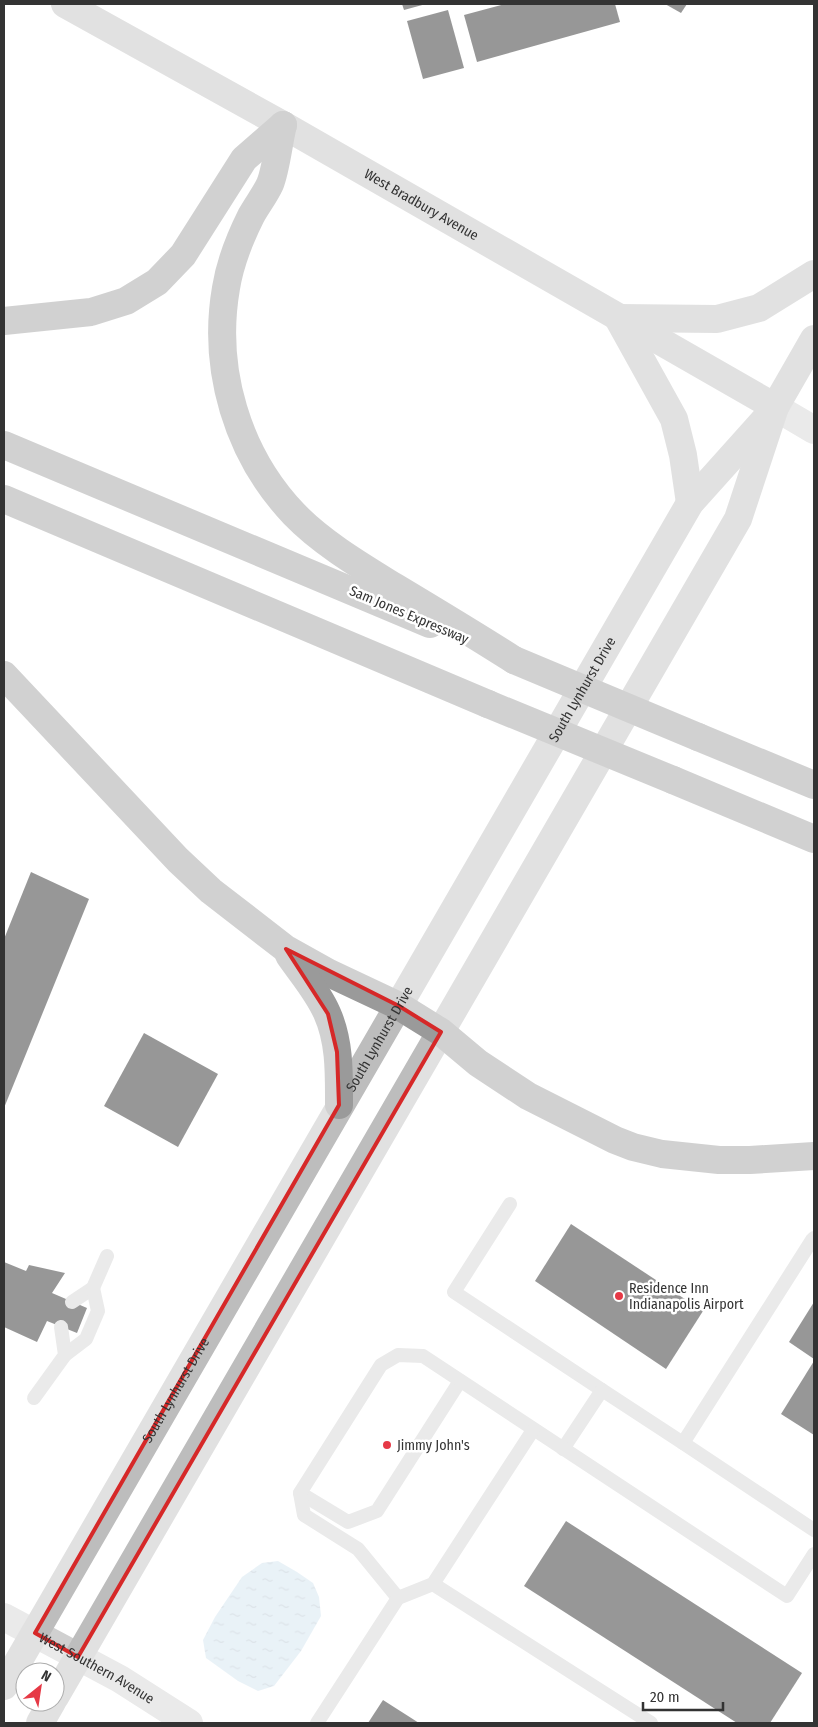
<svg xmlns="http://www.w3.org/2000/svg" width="818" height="1727" viewBox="0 0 818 1727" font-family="'Fira Sans Condensed',sans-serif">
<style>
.water{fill:url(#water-ripples)}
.building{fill:#1a1a1a}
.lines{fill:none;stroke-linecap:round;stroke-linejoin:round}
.lane{stroke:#d0d0d0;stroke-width:14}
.street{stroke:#d0d0d0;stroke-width:28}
.secondary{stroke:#bdbdbd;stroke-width:28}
.highway{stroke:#9a9a9a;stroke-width:28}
.highway-bridge{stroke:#9a9a9a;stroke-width:28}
.marked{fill:none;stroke:#d62828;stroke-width:4;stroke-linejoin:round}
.poi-dot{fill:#e63946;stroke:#fff;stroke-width:2}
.labels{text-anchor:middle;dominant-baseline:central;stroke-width:5;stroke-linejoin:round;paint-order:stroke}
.street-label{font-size:14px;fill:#333;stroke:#fff}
.poi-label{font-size:14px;fill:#333;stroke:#fff;text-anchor:start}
</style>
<defs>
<pattern id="water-ripples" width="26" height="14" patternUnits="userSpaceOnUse" patternTransform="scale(1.25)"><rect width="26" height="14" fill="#cfe2ee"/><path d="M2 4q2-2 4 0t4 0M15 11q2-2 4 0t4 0" fill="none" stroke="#b2c2cd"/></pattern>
</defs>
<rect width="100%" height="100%" fill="#fff"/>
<path class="water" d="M278 1561 297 1572 313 1583 319 1597 321 1616 301 1651 274 1686 258 1691 238 1681 206 1658 203 1640 215 1617 242 1577 262 1563Z"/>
<g class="building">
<path d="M402 4H426L404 10Z"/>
<path d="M505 4H615L620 22 477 62 464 15Z"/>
<path d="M665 4H687L681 13Z"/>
<path d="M448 10 464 68 423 79 407 21Z"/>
<path d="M31 872 89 899 4 1108V939Z"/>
<path d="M144 1033 218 1074 178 1147 104 1106Z"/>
<path d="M571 1224 703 1311 666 1369 535 1281Z"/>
<path d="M4 1262 26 1271 29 1265 65 1273 52 1293 87 1308 77 1333 47 1321 37 1342 4 1327Z"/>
<path d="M814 1302V1359L789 1342Z"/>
<path d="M814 1361V1435L781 1414Z"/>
<path d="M566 1521 802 1673 770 1723H737L524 1586Z"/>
<path d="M383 1700 419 1723H368Z"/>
</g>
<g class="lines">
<g class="lane">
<path d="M510 1204 454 1292 602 1390"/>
<path d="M72 1302 93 1288 107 1256"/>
<path d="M65 1355 86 1339 98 1311 93 1288"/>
<path d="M34 1398 65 1355 61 1327"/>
<path d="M683 1443 814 1530"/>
<path d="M563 1449 602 1390 683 1443 812 1240 814 1238"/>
<path d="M300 1493 348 1522 377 1511 460 1381"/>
<path d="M433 1584 651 1723"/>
<path d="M398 1598 358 1549 304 1515 300 1493 381 1365 398 1355 423 1356 787 1596 814 1554"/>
<path d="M317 1723 398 1598 433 1584 533 1430"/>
</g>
<g class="street">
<path d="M775 407 814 430"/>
<path id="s1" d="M4 1617 120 1679 189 1723"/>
</g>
<g class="secondary">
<path id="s2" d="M65 4 283 125 775 407"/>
<path d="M690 503 683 455 674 419 618 318 717 319 759 308 814 274"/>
<path id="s3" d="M4 1686 690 503 768 416"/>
<path d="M55 1697 738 519 775 407 814 339"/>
<path d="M40 1723 52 1702"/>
</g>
<g class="highway">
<path d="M283 125C279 140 276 170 270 184 265 195 257 205 251 216 240 238 230 263 226 288 212 369 237 454 294 514 322 543 361 566 395 587 435 611 475 635 514 660"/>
<path d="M4 321 91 312 126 301 157 282 183 255 244 159 283 125"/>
<path d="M4 445 430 624"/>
<path d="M4 499 488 704"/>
<path d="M4 675 178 860 211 891 286 949 329 973 399 1006 441 1032 478 1063 528 1096 615 1140 633 1147 662 1154 719 1160H750L814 1156"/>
<path d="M698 737 814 785"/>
<path d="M673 780 814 839"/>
<path d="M289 955C302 974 318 992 327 1013 340 1042 339 1074 339 1105"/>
</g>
<g class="highway-bridge">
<path d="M514 660 698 737"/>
<path d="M488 704 673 780"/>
</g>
</g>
<path d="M0 0H818V1727H0ZM286 949 399 1006 441 1032 78 1657 35 1633 339 1105 337 1052 328 1014Z" fill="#fff" fill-opacity=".55" fill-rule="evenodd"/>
<path class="marked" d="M286 949 399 1006 441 1032 78 1657 35 1633 339 1105 337 1052 328 1014Z"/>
<g class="poi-dot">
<circle cx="619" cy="1296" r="5"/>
<circle cx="387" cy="1445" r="5"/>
</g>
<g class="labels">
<g class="street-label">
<text stroke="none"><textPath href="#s2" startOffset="409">West Bradbury Avenue</textPath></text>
<text transform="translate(409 615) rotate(23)">Sam Jones Expressway</text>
<text stroke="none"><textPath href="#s3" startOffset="1152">South Lynhurst Drive</textPath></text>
<text stroke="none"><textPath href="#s3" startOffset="748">South Lynhurst Drive</textPath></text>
<text stroke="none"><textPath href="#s3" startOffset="342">South Lynhurst Drive</textPath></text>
<text stroke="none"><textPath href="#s1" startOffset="106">West Southern Avenue</textPath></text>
</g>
<g class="poi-label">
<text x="629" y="1288">Residence Inn<tspan x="629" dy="16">Indianapolis Airport</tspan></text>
<text x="397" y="1445">Jimmy John's</text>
</g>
</g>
<rect width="818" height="1727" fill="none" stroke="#333333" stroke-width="10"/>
<g transform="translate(40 1687) rotate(30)"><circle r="24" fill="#ffffff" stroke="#adadad"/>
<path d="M0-4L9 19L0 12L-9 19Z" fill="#e63946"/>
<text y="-8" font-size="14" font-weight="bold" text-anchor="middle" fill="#333333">N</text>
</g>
<path d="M643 1702v8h80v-8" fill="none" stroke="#333333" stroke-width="2.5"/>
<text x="650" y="1702" font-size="15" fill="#333333" stroke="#ffffff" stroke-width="4" paint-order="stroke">20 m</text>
</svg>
